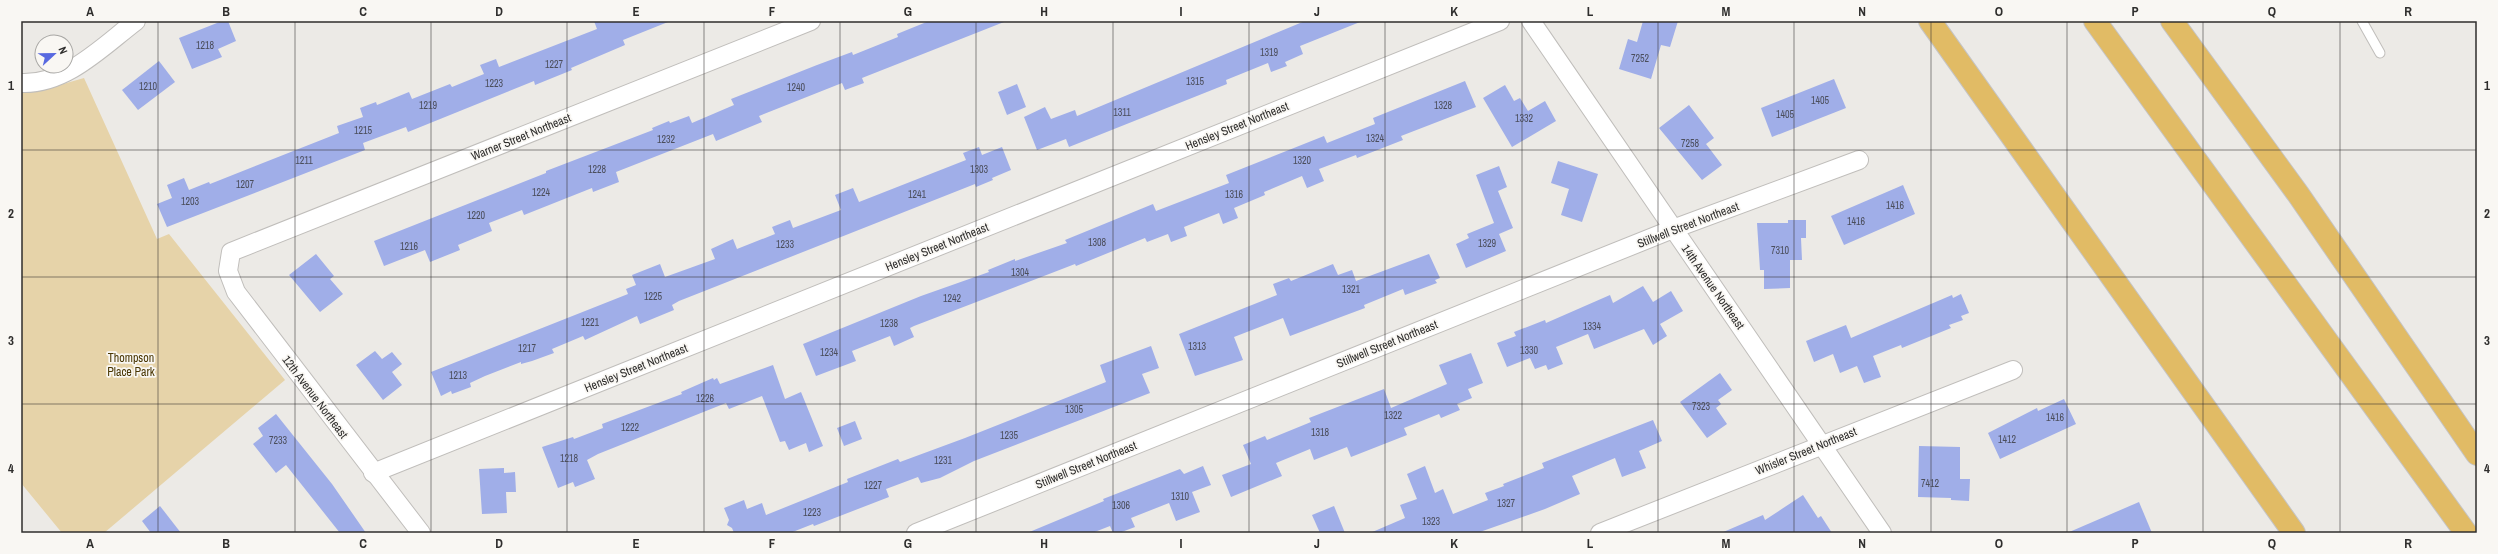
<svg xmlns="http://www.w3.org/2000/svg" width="2498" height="554" viewBox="0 0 2498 554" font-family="'Archivo Narrow',sans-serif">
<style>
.green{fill:#e6d3a9}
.building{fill:#a0aee8}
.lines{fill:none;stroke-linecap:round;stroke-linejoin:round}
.lane-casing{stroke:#c0bebb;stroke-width:11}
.street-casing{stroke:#c0bebb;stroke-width:20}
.highway-casing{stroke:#c5c4c4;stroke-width:24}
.lane{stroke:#fff;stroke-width:9}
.street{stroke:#fff;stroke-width:18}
.highway{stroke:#e1bb65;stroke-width:22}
.grid{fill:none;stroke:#2f2e2d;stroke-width:1;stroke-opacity:0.55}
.labels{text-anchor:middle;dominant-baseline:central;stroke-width:3.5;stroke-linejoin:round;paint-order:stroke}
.number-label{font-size:10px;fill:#4b4e5c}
.street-label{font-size:12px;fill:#2f2e2d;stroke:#f9f7f3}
.park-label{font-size:12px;fill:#493602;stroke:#f9f7f3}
.neatline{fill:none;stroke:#2f2e2d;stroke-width:1.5}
.grid-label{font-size:13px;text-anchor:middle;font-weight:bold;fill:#2f2e2d}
</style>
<rect width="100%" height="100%" fill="#eceae6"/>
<path class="green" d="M84 78 157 239 169 234 285 380 104 533H62L21 483V91L42 90Z"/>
<g class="building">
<path d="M222 21H228L236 41 218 49 222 57 192 69 179 38Z"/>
<path d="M594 21 668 22 623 40 625 45 571 68 572 70 535 85 534 81 408 132 406 127 363 143 365 150 167 227 157 204 172 198 167 185 184 178 189 190 209 182 210 184 339 133 337 126 363 117 360 108 376 102 377 105 409 92 412 99 450 84 452 87 484 74 480 65 496 59 499 67 597 29Z"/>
<path d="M929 21 1004 22 862 78 864 83 845 90 842 83 759 116 762 122 716 141 713 134 616 172 619 182 593 192 592 188 524 215 522 210 489 223 492 231 458 245 460 250 430 262 425 250 384 266 374 241 546 173V171L653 130 652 128 669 121 670 123 689 116 692 123 734 105 731 99 817 65 852 52 853 55 898 37 897 34Z"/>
<path d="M1305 21 1360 22 1300 46 1303 54 1285 62 1287 66 1271 72 1268 63 1226 80 1227 84 1069 147 1066 139 1037 150 1024 117 1045 107 1051 119 1075 110 1077 116Z"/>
<path d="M1643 21H1678L1670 47 1661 45 1651 79 1619 69 1628 39 1637 42Z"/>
<path d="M159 61 175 82 138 110 122 90Z"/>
<path d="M1834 79 1846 108 1772 137 1761 108Z"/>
<path d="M1465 81 1476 107 1401 136 1403 140 1357 158 1356 155 1319 169 1324 181 1307 188 1302 176 1264 192 1265 195 1234 208 1238 218 1223 224 1219 213 1184 227 1187 236 1171 242 1168 234 1147 242 1145 238 1076 266 1075 264 914 326 910 328 914 337 894 346 890 336 852 351 856 361 816 376 803 344 921 296 989 272 988 270 1015 259V261L1067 243 1065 240 1153 204 1156 211 1229 183 1226 175 1324 136 1327 143 1375 124 1373 118Z"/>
<path d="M1017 84 1026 107 1007 115 998 92Z"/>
<path d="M1505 85 1514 101 1520 98 1528 111 1545 101 1556 121 1512 147 1483 98Z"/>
<path d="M1689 105 1714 138 1706 144 1722 165 1702 180 1659 128Z"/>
<path d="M979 147 982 155 1002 147 1011 170 992 178 993 180 976 187 975 184 679 301 672 305 674 310 640 324 637 316 585 340 583 336 552 349 554 353 532 361 521 364V362L485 376 470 383 471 387 452 394 451 391 441 396 431 372 628 294 626 289 636 285 632 275 660 264 665 277 715 259 711 249 733 239 737 249 775 234 772 227 790 220 793 228 841 210 835 195 853 188 859 202 966 160 963 153Z"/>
<path d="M1558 161 1598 174 1582 222 1561 215 1569 189 1551 183Z"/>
<path d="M1499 166 1507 187 1498 191 1513 228 1499 234 1506 251 1466 268 1456 244 1469 238 1467 234 1494 223 1476 175Z"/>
<path d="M1903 185 1915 214 1844 245 1831 216Z"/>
<path d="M1788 220H1806V238H1801L1802 260H1790V288L1764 289V270H1760L1757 223H1788Z"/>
<path d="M316 254 334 276 330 279 343 294 320 312 289 275Z"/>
<path d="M1429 254 1440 278 1435 280 1437 283 1405 295 1403 289 1364 305 1365 308 1290 336 1283 318 1234 337 1243 360 1195 376 1179 334 1277 295 1273 284 1289 278 1291 281 1333 264 1338 275 1352 270 1356 281Z"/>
<path d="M1643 286 1653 302 1671 291 1683 311 1660 324 1667 336 1653 345 1644 329 1594 349 1588 334 1556 347 1563 364 1548 370 1546 365 1535 369 1530 358 1507 367 1497 343 1516 336 1514 332 1545 320 1546 323 1610 295 1613 303Z"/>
<path d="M1961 294 1969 313 1961 316 1963 320 1949 325 1951 328 1902 348 1901 345 1873 356 1881 377 1864 383 1857 366 1840 373 1833 354 1814 362 1806 341 1846 325 1851 338 1952 295 1953 298Z"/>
<path d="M1151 346 1159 368 1142 374 1150 393 974 461 940 478 921 483 918 477 886 489 889 497 814 526 813 524 790 533H734L732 528 727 525 729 520 724 508 744 500 747 509 762 503 766 515 848 482 847 479 898 459 900 462 965 438 1106 382 1100 365Z"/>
<path d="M375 351 382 359 392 352 402 364 392 372 402 385 383 400 356 365Z"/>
<path d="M1471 353 1483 383 1468 389 1472 398 1457 404 1460 410 1441 418 1439 414 1404 428 1407 435 1351 457 1347 447 1314 460 1310 449 1276 463 1282 476 1231 497 1222 475 1251 464 1243 445 1265 436 1267 440 1311 422 1309 418 1384 389 1391 408 1447 384 1439 365Z"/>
<path d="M773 365 785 399 801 392 823 446 809 452 806 443 789 450 785 441 780 442 762 396 729 409 726 403 598 454 587 460 595 479 575 487 573 482 558 488 542 447 573 437 574 439 603 428 602 424 682 394 681 392 713 378 714 380 717 378 720 384Z"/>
<path d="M1720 373 1732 390 1718 400 1721 404 1716 408 1727 424 1707 438 1680 402Z"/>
<path d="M2064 399 2076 424 2000 459 1988 433 2037 408 2038 411Z"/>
<path d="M276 414 332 484 366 533H340L286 465 276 473 253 444 263 436 258 428Z"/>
<path d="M1653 420 1662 441 1639 451 1646 468 1622 477 1615 458 1572 476 1580 494 1545 509 1477 533H1370L1405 518 1400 505 1417 499 1407 474 1425 466 1435 493 1443 489 1453 514 1488 500 1485 493 1504 486 1503 484 1544 468 1542 463Z"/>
<path d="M855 421 862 439 844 446 837 428Z"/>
<path d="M1919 446 1960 447V479H1970L1969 501 1951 500V498L1918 497Z"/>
<path d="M1203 466 1211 485 1192 492 1200 512 1176 521 1169 503 1131 518 1135 527 1119 533H1113L1110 526 1092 533H1027L1104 501 1103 499 1180 469 1184 474Z"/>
<path d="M504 468V473L515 472 516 492H506L507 513 482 514 479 469Z"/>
<path d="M1803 495 1818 518 1821 516 1832 533H1721L1763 515 1765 520Z"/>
<path d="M2139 502 2152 533H2067Z"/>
<path d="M160 506 181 533H151L142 521Z"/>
<path d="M1334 506 1345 533H1320L1312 515Z"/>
</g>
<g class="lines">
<g class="lane-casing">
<path id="lane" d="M2362 21 2380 53"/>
</g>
<g class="street-casing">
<g id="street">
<path d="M1531 21 1882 533"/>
<path d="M21 83C66 85 103 46 136 21"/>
<path d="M373 473 1500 21"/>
<path d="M421 533 236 292 228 271 231 252 811 21"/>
<path d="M916 533 1673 229 1859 160"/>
<path d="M1600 533 2013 370"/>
</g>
</g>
<g class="highway-casing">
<g id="highway">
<path d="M1930 21 2294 533"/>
<path d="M2095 21 2466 533"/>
<path d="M2172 21 2298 194 2477 454"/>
</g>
</g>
<use href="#lane" class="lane"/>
<use href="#street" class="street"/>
<use href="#highway" class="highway"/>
</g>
<path class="grid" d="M158 21V533M295 21V533M431 21V533M567 21V533M704 21V533M840 21V533M976 21V533M1113 21V533M1249 21V533M1385 21V533M1522 21V533M1658 21V533M1794 21V533M1931 21V533M2067 21V533M2203 21V533M2340 21V533M21 150H2477M21 277H2477M21 404H2477"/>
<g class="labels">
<g class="number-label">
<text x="205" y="45">1218</text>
<text x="1269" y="52">1319</text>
<text x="1640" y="58">7252</text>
<text x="554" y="64">1227</text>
<text x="1195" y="81">1315</text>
<text x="494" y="83">1223</text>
<text x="148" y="86">1210</text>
<text x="796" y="87">1240</text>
<text x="1820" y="100">1405</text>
<text x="428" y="105">1219</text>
<text x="1443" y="105">1328</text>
<text x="1122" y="112">1311</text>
<text x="1785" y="114">1405</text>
<text x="1524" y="118">1332</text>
<text x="363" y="130">1215</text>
<text x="1375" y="138">1324</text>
<text x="666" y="139">1232</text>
<text x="1690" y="143">7258</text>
<text x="304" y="160">1211</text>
<text x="1302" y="160">1320</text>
<text x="597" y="169">1228</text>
<text x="979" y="169">1303</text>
<text x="245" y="184">1207</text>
<text x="541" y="192">1224</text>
<text x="917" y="194">1241</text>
<text x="1234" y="194">1316</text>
<text x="190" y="201">1203</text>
<text x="1895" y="205">1416</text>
<text x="476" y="215">1220</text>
<text x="1856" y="221">1416</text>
<text x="1097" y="242">1308</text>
<text x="1487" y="243">1329</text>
<text x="785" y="244">1233</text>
<text x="409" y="246">1216</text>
<text x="1780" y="250">7310</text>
<text x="1020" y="272">1304</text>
<text x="1351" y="289">1321</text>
<text x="653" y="296">1225</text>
<text x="952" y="298">1242</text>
<text x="590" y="322">1221</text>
<text x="889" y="323">1238</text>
<text x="1592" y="326">1334</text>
<text x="1197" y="346">1313</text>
<text x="527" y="348">1217</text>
<text x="1529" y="350">1330</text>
<text x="829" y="352">1234</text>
<text x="458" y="375">1213</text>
<text x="705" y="398">1226</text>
<text x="1701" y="406">7323</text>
<text x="1074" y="409">1305</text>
<text x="1393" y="415">1322</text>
<text x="2055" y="417">1416</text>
<text x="630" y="427">1222</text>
<text x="1320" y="432">1318</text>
<text x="1009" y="435">1235</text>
<text x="2007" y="439">1412</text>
<text x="278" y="440">7233</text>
<text x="569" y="458">1218</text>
<text x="943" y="460">1231</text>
<text x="1930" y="483">7412</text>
<text x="873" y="485">1227</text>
<text x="1180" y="496">1310</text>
<text x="1506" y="503">1327</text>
<text x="1121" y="505">1306</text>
<text x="812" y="512">1223</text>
<text x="1431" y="521">1323</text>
</g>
<g class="street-label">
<text transform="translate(1237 126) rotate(-22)">Hensley Street Northeast</text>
<text transform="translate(521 137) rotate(-22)">Warner Street Northeast</text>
<text transform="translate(1688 225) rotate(-21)">Stillwell Street Northeast</text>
<text transform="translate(937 247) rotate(-22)">Hensley Street Northeast</text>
<text transform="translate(1713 287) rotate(55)">14th Avenue Northeast</text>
<text transform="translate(1387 344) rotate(-22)">Stillwell Street Northeast</text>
<text transform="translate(636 368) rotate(-22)">Hensley Street Northeast</text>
<text transform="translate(315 397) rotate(53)">12th Avenue Northeast</text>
<text transform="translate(1806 451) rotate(-22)">Whisler Street Northeast</text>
<text transform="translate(1086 465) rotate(-22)">Stillwell Street Northeast</text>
</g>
<g class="park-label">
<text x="131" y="358">Thompson<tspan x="131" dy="14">Place Park</tspan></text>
</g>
</g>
<rect width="2498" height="554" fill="none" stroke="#f9f7f3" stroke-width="44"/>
<g transform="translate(54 54) rotate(68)"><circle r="19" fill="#f9f7f3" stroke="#a8a7a4"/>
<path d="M0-3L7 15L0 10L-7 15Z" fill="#5869e0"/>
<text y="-6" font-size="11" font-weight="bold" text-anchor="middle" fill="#2f2e2d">N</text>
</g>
<rect x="22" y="22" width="2454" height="510" class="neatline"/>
<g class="grid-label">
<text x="90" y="16">A</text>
<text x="226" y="16">B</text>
<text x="363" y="16">C</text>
<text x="499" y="16">D</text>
<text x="636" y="16">E</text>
<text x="772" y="16">F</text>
<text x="908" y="16">G</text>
<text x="1044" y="16">H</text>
<text x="1181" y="16">I</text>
<text x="1317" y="16">J</text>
<text x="1454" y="16">K</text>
<text x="1590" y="16">L</text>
<text x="1726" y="16">M</text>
<text x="1862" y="16">N</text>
<text x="1999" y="16">O</text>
<text x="2135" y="16">P</text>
<text x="2272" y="16">Q</text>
<text x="2408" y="16">R</text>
<text x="11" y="90">1</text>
<text x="2487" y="90">1</text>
<text x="11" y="218">2</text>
<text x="2487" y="218">2</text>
<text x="11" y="345">3</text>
<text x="2487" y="345">3</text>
<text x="11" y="473">4</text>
<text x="2487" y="473">4</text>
<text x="90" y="548">A</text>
<text x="226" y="548">B</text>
<text x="363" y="548">C</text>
<text x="499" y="548">D</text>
<text x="636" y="548">E</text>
<text x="772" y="548">F</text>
<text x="908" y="548">G</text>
<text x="1044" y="548">H</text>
<text x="1181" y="548">I</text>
<text x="1317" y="548">J</text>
<text x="1454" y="548">K</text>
<text x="1590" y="548">L</text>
<text x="1726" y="548">M</text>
<text x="1862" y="548">N</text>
<text x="1999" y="548">O</text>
<text x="2135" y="548">P</text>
<text x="2272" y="548">Q</text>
<text x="2408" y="548">R</text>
</g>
</svg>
